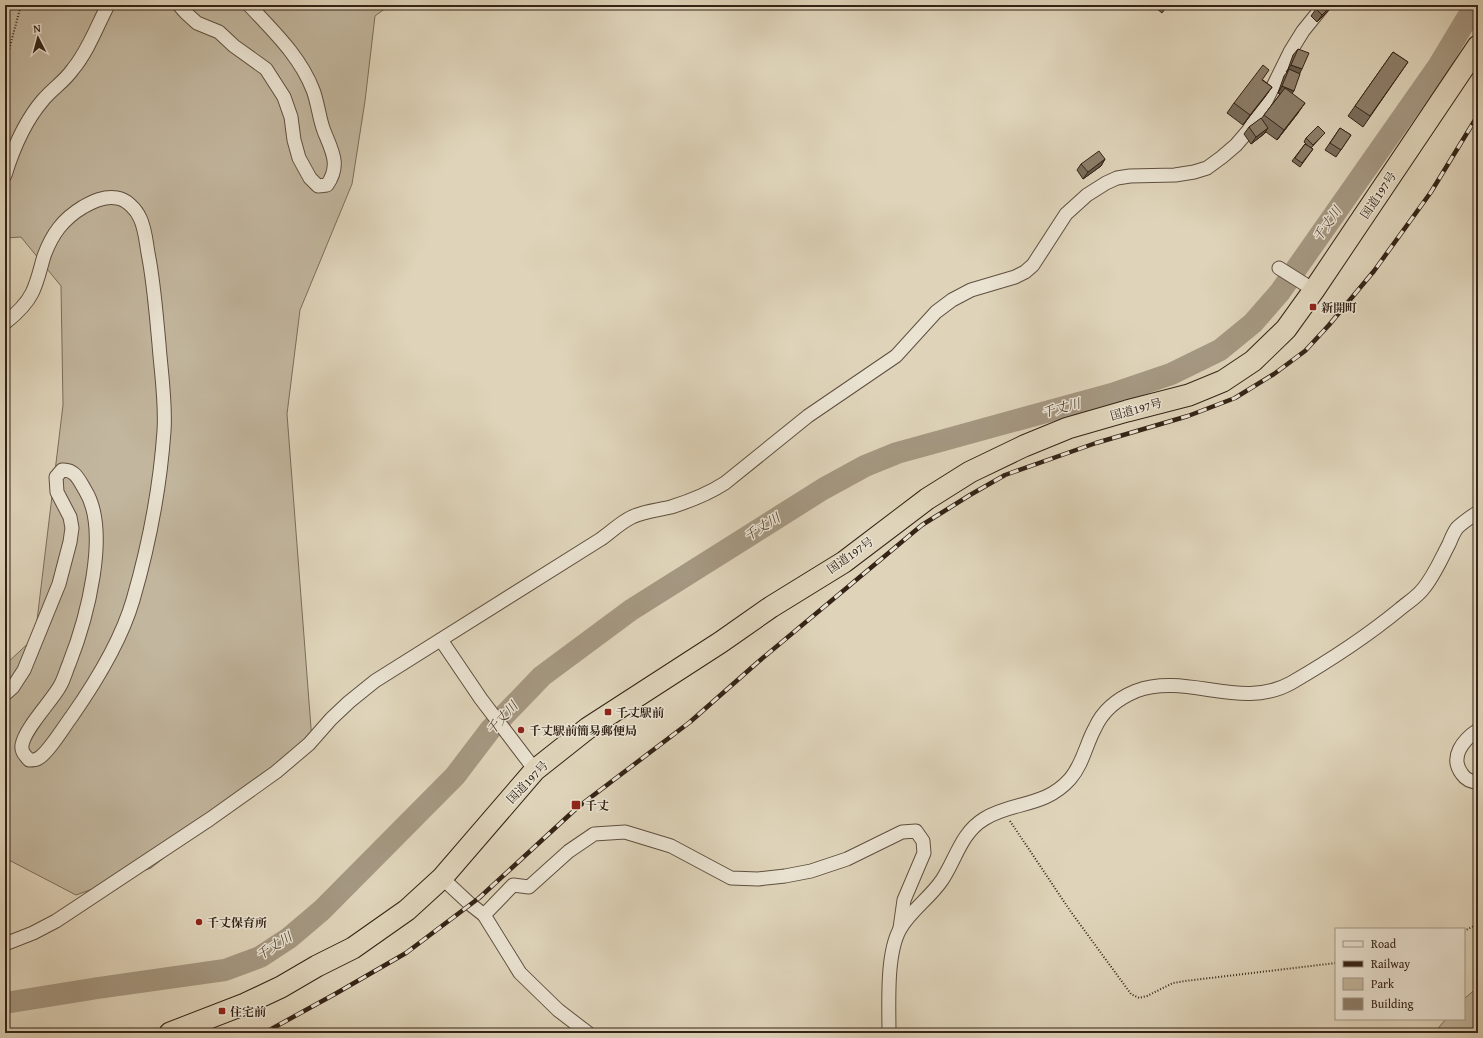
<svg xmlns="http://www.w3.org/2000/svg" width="1483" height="1038" viewBox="0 0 1483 1038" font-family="'Gentium Book Plus','Noto Serif JP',serif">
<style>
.green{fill:#c2b69e;stroke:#7b6c5a}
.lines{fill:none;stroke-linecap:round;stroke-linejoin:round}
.river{stroke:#a59882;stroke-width:22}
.minor-casing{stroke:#5f4f3f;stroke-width:15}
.trunk-casing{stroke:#342316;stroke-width:23}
.path{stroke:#342316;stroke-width:2;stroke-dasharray:1 2;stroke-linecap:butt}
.minor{stroke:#eae3d2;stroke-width:13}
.trunk{stroke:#dfd4ba;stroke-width:21}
.rail-casing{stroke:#342316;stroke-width:4.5}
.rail{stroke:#eae3d2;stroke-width:3;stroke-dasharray:9;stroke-linecap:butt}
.wall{fill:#796d5c;stroke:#342316}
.shaded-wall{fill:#63594b;stroke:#342316}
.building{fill:#8d7f6b;stroke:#342316}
.poi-dot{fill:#8f2418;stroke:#eae3d2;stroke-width:1.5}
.labels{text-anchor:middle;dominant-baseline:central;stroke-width:3;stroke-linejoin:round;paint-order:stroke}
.street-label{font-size:12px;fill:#342316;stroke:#eae3d2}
.poi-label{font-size:12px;font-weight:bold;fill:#342316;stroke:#eae3d2;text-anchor:start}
.water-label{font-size:13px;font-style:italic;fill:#564636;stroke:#eae3d2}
</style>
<rect width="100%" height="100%" fill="#dfd4ba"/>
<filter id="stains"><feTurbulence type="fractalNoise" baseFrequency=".005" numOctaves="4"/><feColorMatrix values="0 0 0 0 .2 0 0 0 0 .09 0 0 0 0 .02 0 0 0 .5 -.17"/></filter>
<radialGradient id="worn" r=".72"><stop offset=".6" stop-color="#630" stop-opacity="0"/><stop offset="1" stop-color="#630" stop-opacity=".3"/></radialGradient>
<g class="green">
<path d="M5 5H390L375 16 365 101 352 184 300 310 287 414 312 741 151 868 76 895 5 858V665L35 637 63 405 61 286 21 237 5 238Z"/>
<path d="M1478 987V1033H1434L1446 1019H1464V999Z"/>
</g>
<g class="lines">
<path class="river" d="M5 1003 98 988 225 970 260 957 289 938 322 910 455 776 490 730 542 676 631 610 823 489 865 466 897 453 1115 393 1171 374 1220 350 1253 323 1280 292 1439 65 1475 5"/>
<g class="minor-casing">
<g id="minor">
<path d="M179 5 186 13 197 23 219 32 234 46 266 69 284 97 291 117 294 140 299 158 310 178 318 186 327 185C341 165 332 151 324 131 319 118 318 103 313 90 300 56 273 31 249 5"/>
<path d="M5 175C13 149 25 121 43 100 52 89 65 81 73 69 88 51 97 26 108 5"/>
<path d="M1279 268 1314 290"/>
<path d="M5 323C15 315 26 305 32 293 38 281 40 269 44 256 52 234 63 219 83 207 94 201 104 196 117 198 126 199 136 209 140 218 145 228 146 241 148 253 154 283 156 313 159 344 161 372 166 402 164 431 160 488 149 545 133 600 122 638 95 683 72 716 65 725 47 755 37 759 35 760 32 760 29 760 25 755 21 752 22 745 25 728 51 702 60 686 64 679 66 671 69 664 86 621 111 531 85 490 79 480 75 469 62 470L56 477 57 492 70 517 72 528 70 542 59 584 24 670 13 687 5 694"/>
<path d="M441 640 481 699 535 770"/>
<path d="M1478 730C1463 740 1449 757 1462 774 1466 780 1471 782 1478 782"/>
<path d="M442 878 470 904 484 915 520 973 558 1010 588 1033"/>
<path d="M484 915 513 885 529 887 569 851 594 834 625 832 671 846 731 878 758 879 785 876 811 871 847 859 902 832 916 831 923 841 924 853 904 900 900 928"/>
<path d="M5 944 33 933 56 921 210 819 276 772 309 744 331 719 349 702 375 681 601 539C611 532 621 522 632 517 644 511 658 510 671 507 690 501 708 494 725 483L808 416 896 356 936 312 952 300 971 290 1015 277 1025 272 1033 265 1066 214 1087 195 1106 183 1117 178 1130 176 1175 175 1194 172 1207 168 1222 157 1236 145 1248 131 1261 111 1290 52 1303 31 1324 5"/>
<path d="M889 1033C889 1004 886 954 900 929 911 910 930 898 942 880 956 859 961 833 984 819 1013 801 1044 808 1070 779 1083 764 1086 744 1095 728 1103 710 1119 698 1136 691 1187 672 1241 711 1291 683 1329 661 1366 637 1400 609 1407 603 1417 597 1423 589 1434 576 1441 559 1449 544 1451 539 1454 532 1457 528 1463 522 1471 517 1478 512"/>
</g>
</g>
<g class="trunk-casing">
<path id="trunk" d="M170 1033 245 1004 281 987 317 966 353 948 407 910 442 878 535 770 588 728 721 642 771 607 844 562 927 499 970 472 1024 446 1068 428 1127 411 1189 395 1223 381 1253 361 1286 329 1314 290 1478 46"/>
</g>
<g class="path">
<path d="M5 60 9 50 21 5"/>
<path d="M1010 821 1071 912 1131 994 1139 998 1147 996 1173 983 1185 981 1336 963"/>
<path d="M1464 931 1478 924"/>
</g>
<use href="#minor" class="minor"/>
<use href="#trunk" class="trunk"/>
<g class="rail-casing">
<path id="rail" d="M264 1033 335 994 406 953 479 898 578 807 690 722 758 662 922 525 970 495 1005 475 1096 443 1188 416 1235 398 1274 374 1305 351 1329 325 1374 271 1431 192 1478 115"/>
</g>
<use href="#rail" class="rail"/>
</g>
<g class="wall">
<path d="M1158 5H1168L1162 13 1156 8Z"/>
<path d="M1320 5H1334L1317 22 1311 16 1316 9Z"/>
<path d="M1298 49 1300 73 1292 93 1298 113 1277 140 1266 132 1264 134 1251 144 1244 134 1249 127 1261 119 1280 94 1278 93 1284 76 1287 72 1293 55Z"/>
<path d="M1393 52 1408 62 1363 127 1348 116Z"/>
<path d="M1263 80 1272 87 1243 125 1227 113 1234 103Z"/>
<path d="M1340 128 1351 135 1336 157 1325 150Z"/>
<path d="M1322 136 1311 148 1313 149 1300 167 1292 161 1305 144 1310 148 1304 142 1306 138Z"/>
<path d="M1105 159 1101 166 1083 179 1077 170 1081 164Z"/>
</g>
<g class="shaded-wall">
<path d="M1332 5H1334L1317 22 1322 15Z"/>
<path d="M1291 65 1302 69 1298 76 1289 69 1286 72Z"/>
<path d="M1282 86 1294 91 1289 97 1278 93Z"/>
<path d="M1272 87 1265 97 1243 125 1250 115Z"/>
<path d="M1305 103 1298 113 1277 140 1284 130Z"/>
<path d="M1268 128 1264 134 1251 144 1256 137Z"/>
<path d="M1105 159 1101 166 1083 179 1088 172Z"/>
</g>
<g class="building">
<path d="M1159 5H1168L1164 10Z"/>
<path d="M1320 5H1332L1322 15 1316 9Z"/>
<path d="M1298 49 1309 53 1302 69 1291 65Z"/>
<path d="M1393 52 1408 62 1370 116 1355 106Z"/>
<path d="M1263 65 1269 70 1262 80 1272 87 1250 115 1234 103Z"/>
<path d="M1289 69 1300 74 1294 91 1282 86Z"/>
<path d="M1285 88 1305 103 1284 130 1264 115Z"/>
<path d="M1261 118 1268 128 1256 137 1249 127Z"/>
<path d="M1318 126 1325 133 1313 145 1306 138Z"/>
<path d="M1340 128 1351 135 1341 150 1330 143Z"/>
<path d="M1305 144 1313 149 1302 163 1295 158Z"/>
<path d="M1099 151 1105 159 1088 172 1081 164Z"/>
</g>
<g class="poi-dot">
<rect x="1309" y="303" width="8" height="8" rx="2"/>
<rect x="604" y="708" width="8" height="8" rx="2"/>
<circle cx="521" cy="730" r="4"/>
<rect x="571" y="800" width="10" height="10" rx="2"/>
<circle cx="199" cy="922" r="4"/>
<rect x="218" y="1007" width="8" height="8" rx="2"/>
</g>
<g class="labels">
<g class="street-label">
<text transform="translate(1378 195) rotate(-56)">国道197号</text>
<text transform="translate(1136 409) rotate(-15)">国道197号</text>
<text transform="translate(850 555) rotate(-35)">国道197号</text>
<text transform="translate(527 782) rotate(-46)">国道197号</text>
</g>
<g class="poi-label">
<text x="1321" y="307">新開町</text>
<text x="616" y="712">千丈駅前</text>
<text x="529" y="730">千丈駅前簡易郵便局</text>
<text x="585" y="805">千丈</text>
<text x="207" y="922">千丈保育所</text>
<text x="230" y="1011">住宅前</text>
</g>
<g class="water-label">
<text transform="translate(1327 224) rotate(-55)">千丈川</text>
<text transform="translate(1061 408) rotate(-15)">千丈川</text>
<text transform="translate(762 527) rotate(-32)">千丈川</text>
<text transform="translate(502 718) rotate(-48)">千丈川</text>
<text transform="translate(274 946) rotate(-32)">千丈川</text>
</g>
</g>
<rect width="1483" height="1038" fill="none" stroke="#dfd4ba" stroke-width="20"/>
<rect x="6" y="6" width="1471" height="1026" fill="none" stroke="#342316" stroke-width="2"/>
<rect x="10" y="10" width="1463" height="1018" fill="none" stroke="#342316"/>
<rect x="1335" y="928" width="130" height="92" fill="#eae3d2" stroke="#a19687"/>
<rect x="1343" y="941" width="20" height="6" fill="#eae3d2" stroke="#a19687"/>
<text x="1371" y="948" font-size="12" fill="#342316">Road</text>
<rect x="1343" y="961" width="20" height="6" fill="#342316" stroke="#a19687"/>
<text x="1371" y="968" font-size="12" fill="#342316">Railway</text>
<rect x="1343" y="978" width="20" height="12" fill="#c2b69e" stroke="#a19687"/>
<text x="1371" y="988" font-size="12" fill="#342316">Park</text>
<rect x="1343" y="998" width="20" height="12" fill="#8d7f6b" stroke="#a19687"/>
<text x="1371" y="1008" font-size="12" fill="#342316">Building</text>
<g transform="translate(38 38) rotate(354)" stroke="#eae3d2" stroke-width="3" paint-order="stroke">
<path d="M0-3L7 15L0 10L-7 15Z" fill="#342316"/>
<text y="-6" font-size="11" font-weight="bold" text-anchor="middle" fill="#342316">N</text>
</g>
<rect width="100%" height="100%" filter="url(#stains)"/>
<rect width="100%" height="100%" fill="url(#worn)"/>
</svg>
